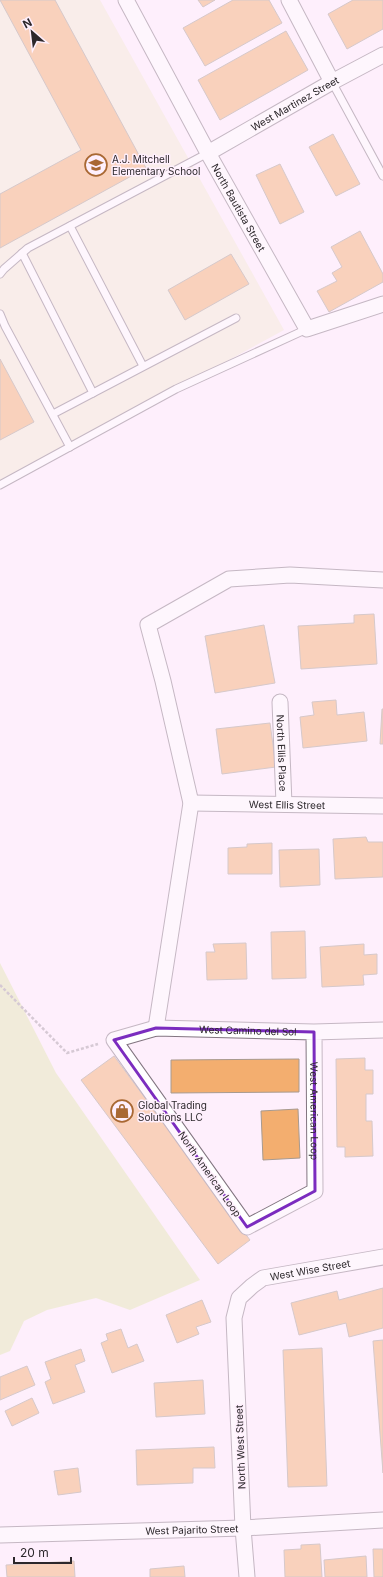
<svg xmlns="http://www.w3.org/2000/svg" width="383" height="1577" viewBox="0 0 383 1577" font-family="Inter,sans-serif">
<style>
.education{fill:#f3ead4}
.green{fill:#e3e7b1}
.building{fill:#f3ae6f;stroke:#a79a8f}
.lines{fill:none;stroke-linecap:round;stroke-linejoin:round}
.service-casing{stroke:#827580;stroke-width:9}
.minor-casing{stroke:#827580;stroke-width:17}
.path{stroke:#a69ba5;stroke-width:2.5;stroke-dasharray:3 2;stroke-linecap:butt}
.service{stroke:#fff;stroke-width:7}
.minor{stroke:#fff;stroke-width:15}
.marked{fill:none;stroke:#7b2cbf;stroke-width:3;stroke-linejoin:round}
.labels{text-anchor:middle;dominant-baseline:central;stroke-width:3;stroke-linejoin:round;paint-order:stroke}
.street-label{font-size:10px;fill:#2c272b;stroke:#feeffc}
.poi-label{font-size:10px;fill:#2c272b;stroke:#feeffc;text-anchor:start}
</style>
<rect width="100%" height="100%" fill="#feeffc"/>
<path class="education" d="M0 0H100L284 330 0 485Z"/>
<path class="green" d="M0 963 56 1073 200 1280 130 1310 96 1298 47 1310 24 1321 10 1351 0 1355Z"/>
<g class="building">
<path d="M0 0H55L146 168 0 248V194L81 150Z"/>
<path d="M198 0H215L203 7Z"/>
<path d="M233 0H269L282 23 205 66 183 28Z"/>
<path d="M353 0H383V29L347 49 328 14Z"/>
<path d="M286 31 308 70 220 120 198 80Z"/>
<path d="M333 134 360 184 336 196 309 147Z"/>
<path d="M280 164 304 212 280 224 256 175Z"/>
<path d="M360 231 383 274V282L329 312 317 291 337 281 332 273 342 267 331 247Z"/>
<path d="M231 254 249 284 185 320 168 290Z"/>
<path d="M0 359 34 422 0 440Z"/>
<path d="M374 614 377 664 301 669 298 626 354 623V615Z"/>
<path d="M264 625 275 683 215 693 205 636Z"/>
<path d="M336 700 337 715 364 712 367 741 303 748 300 717 314 715 312 702Z"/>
<path d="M382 709H383V744H380Z"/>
<path d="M270 723 276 767 222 774 216 729Z"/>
<path d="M366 837 368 842H383V877L335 879 333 839Z"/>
<path d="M272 843V874H228V848L247 847V844Z"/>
<path d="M319 849 320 885 280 887 279 850Z"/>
<path d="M305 931 306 978 272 979 271 932Z"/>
<path d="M246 943 247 979 207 980 206 952H215L213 944Z"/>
<path d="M364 944V955L377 954V974L363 975 364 985 322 987 320 947Z"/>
<path d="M114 1056 250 1240 218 1264 81 1080Z"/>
<path d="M365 1058V1070H373V1094H366V1121H372L373 1156 345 1157V1147H337L336 1059Z"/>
<path d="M299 1059V1092L171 1093V1060Z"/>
<path d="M298 1109 300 1158 263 1160 261 1111Z"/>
<path d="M383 1288V1328L349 1337 346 1323 299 1335 291 1303 337 1291 339 1300Z"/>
<path d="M202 1300 211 1322 196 1327 199 1334 177 1343 166 1315Z"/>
<path d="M121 1329 128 1348 137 1344 144 1361 112 1373 101 1343 108 1340 106 1334Z"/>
<path d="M383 1340V1473L373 1341Z"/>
<path d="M322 1348 327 1486 288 1487 283 1350Z"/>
<path d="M81 1349 85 1361 75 1365 85 1392 53 1404 45 1382 51 1379 45 1362Z"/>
<path d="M27 1366 35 1385 0 1400V1377Z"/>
<path d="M203 1380 205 1414 156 1417 154 1383Z"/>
<path d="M32 1398 39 1413 12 1426 5 1411Z"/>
<path d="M214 1447 215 1468H193V1483L137 1485 136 1450Z"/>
<path d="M78 1468 81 1492 58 1495 54 1471Z"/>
<path d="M320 1544 322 1577H285L284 1550 301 1549V1545Z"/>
<path d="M373 1549H383V1577H374Z"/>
<path d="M366 1556 367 1577H325L324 1560Z"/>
<path d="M74 1561 75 1577H7L6 1565Z"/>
<path d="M184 1566 185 1577H150V1569Z"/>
</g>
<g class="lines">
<g class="service-casing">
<g id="service">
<path d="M332 82 383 176"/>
<path d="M70 226 143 366"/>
<path d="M22 253 93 393"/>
<path d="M0 274 4 269 28 248 208 153"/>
<path d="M0 314 5 326 70 447"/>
<path d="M53 414 236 318"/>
<path d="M0 485 176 389 307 329"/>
</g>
</g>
<g class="minor-casing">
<g id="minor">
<path id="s1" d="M126 0 208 153 307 329 383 304"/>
<path d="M289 0 332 82"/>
<path id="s2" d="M208 153 332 82 383 55"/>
<path id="s3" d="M280 702 284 804"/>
<path id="s4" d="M191 803 383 806"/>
<path d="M156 1028 191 803 163 681 148 625 229 579 290 575 383 580"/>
<path id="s5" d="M314 1032 315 1191 247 1227 114 1040 156 1028 314 1032 383 1030"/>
<path id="s6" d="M0 1535 243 1528 383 1520"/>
<path id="s7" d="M247 1577 243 1528 234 1318 239 1298 252 1286 263 1278 383 1257"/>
</g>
</g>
<path class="path" d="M0 985 67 1053 98 1044"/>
<use href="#service" class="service"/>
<use href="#minor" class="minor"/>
</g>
<path d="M0 0H383V1577H0ZM156 1028 314 1032 315 1191 247 1227 114 1040Z" fill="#feeffc" fill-opacity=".55" fill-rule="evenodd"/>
<path class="marked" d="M156 1028 314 1032 315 1191 247 1227 114 1040Z"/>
<defs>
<g id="school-ring" transform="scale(1.15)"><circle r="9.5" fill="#feeffc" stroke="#a96833" stroke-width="1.5"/><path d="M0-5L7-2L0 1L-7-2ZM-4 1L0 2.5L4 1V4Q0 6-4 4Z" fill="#a96833"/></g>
<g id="shop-ring" transform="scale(1.15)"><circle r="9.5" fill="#feeffc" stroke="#a96833" stroke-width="1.5"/><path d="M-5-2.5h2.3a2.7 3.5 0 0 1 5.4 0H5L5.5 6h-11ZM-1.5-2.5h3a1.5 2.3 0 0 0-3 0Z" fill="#a96833"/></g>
</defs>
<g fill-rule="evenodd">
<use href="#school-ring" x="96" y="165"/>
<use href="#shop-ring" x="122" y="1111"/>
</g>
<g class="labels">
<g class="street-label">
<text stroke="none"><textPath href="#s2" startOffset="100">West Martinez Street</textPath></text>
<text stroke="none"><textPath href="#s1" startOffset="236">North Bautista Street</textPath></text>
<text stroke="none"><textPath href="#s3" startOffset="51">North Ellis Place</textPath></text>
<text stroke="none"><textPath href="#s4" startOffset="96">West Ellis Street</textPath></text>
<text stroke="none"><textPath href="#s5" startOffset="601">West Camino del Sol</textPath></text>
<text stroke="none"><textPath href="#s5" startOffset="79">West American Loop</textPath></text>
<text transform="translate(210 1174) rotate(55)">North American Loop</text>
<text stroke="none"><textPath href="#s7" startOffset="359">West Wise Street</textPath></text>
<text transform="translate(240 1447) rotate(-92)">North West Street</text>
<text stroke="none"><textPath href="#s6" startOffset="192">West Pajarito Street</textPath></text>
</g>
<g class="poi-label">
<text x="112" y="159">A.J. Mitchell<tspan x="112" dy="12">Elementary School</tspan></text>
<text x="138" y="1105">Global Trading<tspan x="138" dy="12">Solutions LLC</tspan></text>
</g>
</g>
<g transform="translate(32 32) rotate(332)" stroke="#feeffc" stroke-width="3" paint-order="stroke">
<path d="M0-3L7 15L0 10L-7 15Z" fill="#2c272b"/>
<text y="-6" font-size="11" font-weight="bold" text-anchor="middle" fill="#2c272b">N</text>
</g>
<path d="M14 1557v6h57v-6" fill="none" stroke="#2c272b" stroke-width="2"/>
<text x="20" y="1557" font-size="12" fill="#2c272b" stroke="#feeffc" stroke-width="3" paint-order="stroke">20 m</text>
</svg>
